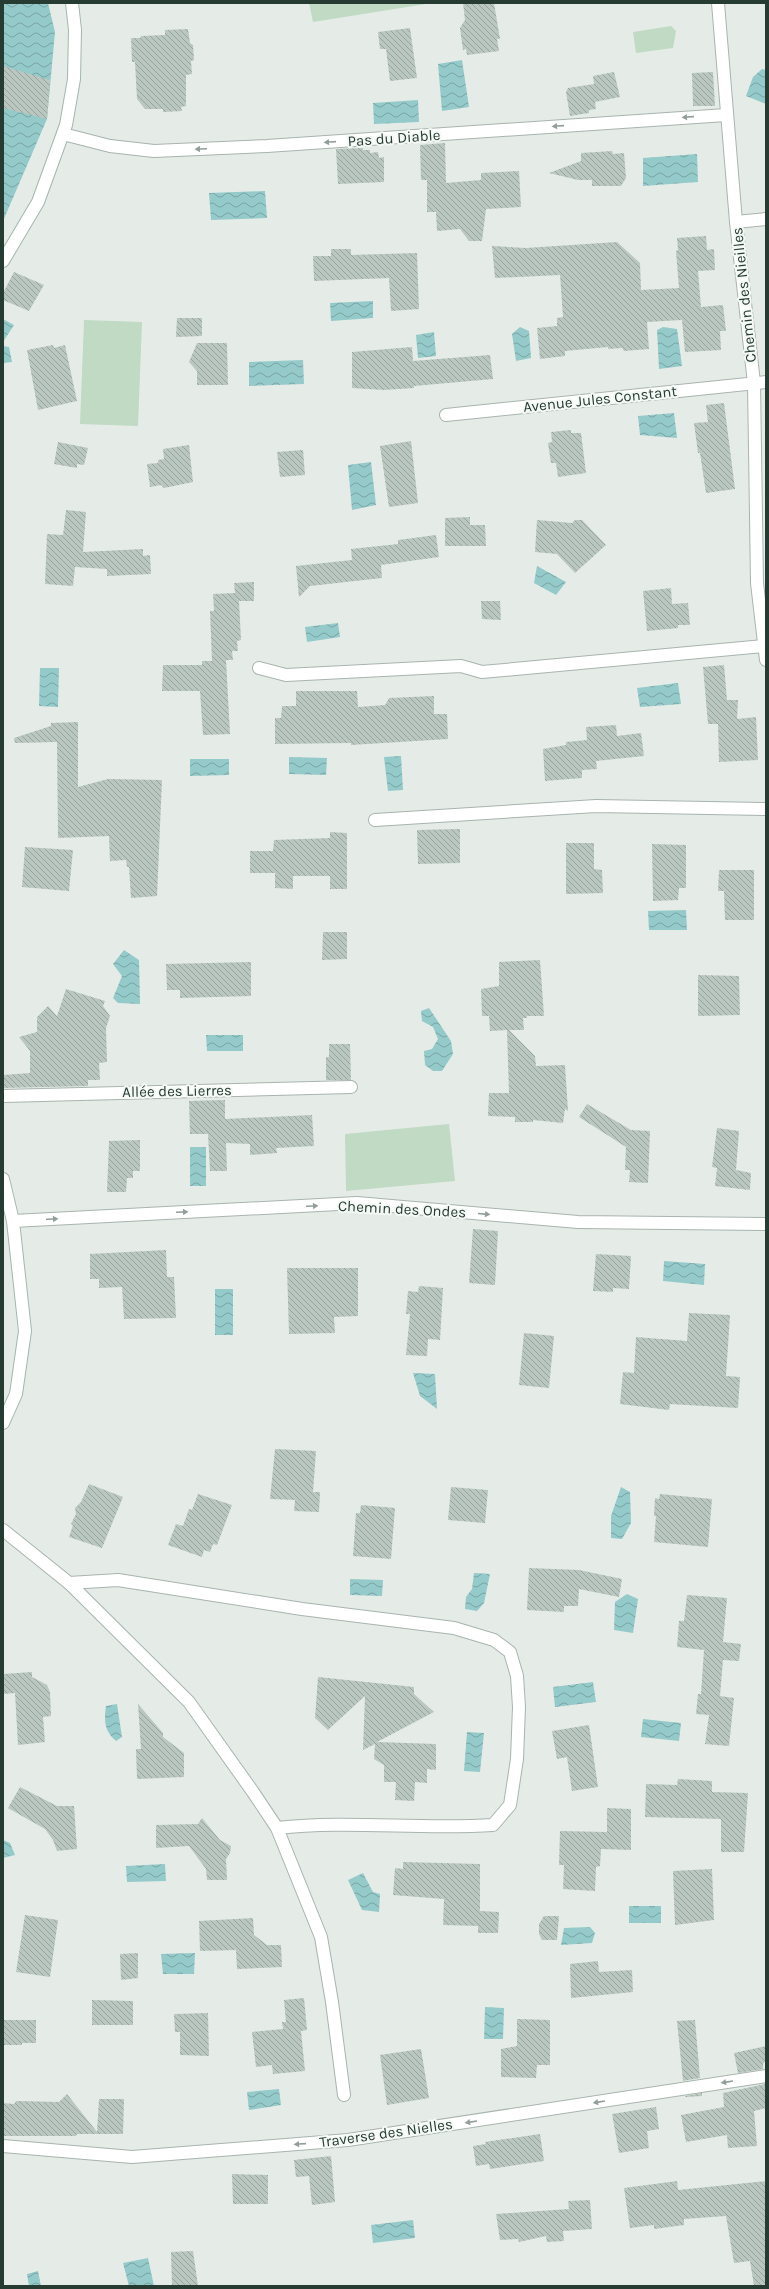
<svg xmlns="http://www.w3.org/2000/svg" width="769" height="2289" viewBox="0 0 769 2289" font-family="Karla,sans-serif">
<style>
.park{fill:#c0dac3}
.water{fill:url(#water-waves)}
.building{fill:url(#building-back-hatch)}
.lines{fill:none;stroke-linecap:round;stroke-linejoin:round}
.street-casing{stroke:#a8b4ae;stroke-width:14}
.secondary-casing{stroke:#a4b6ad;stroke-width:14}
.street{stroke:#fff;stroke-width:12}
.secondary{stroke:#fff;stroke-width:12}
.oneway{fill:#929e98}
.labels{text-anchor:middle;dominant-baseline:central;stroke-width:4;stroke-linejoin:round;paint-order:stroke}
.street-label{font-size:15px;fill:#263c32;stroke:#f5f9f6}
</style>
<defs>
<pattern id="water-waves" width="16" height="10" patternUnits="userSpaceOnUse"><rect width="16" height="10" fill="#94cac9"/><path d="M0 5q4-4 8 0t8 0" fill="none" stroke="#79a5a4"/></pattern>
<pattern id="building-back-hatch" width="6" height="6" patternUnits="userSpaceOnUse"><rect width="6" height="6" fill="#bac7c0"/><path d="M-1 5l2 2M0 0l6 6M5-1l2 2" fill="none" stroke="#97a39d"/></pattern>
</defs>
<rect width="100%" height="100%" fill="#e5ece8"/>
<g class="park">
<path d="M309 3H426V4L313 22Z"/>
<path d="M671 26 676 31 673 48 636 53 633 32Z"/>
<path d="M84 320 142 322 138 426 80 424Z"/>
<path d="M449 1124 455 1181 346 1191 345 1134Z"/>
</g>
<g class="water">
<path d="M3 3H48L55 32 47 119 3 221Z"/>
<path d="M462 60 469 107 442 111 438 64Z"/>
<path d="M762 69 766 70V104L746 96 753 77Z"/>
<path d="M418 100 419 122 374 124 373 103Z"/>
<path d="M697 154 698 182 643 186V158Z"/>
<path d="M265 191 267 218 211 220 209 193Z"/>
<path d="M373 301V318L331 321 330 303Z"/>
<path d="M3 319 14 325 3 342Z"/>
<path d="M520 327 529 331 531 358 516 361 512 334Z"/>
<path d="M663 327 677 329 682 366 659 369 657 330Z"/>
<path d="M434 332 436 356 418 358 416 335Z"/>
<path d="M3 346 9 347 12 362 3 363Z"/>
<path d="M303 360 304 384 249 386V362Z"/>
<path d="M674 413 677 438 640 435 638 416Z"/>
<path d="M371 462 376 505 352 510 348 465Z"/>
<path d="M537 566 566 582 556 595 534 583Z"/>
<path d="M338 623 340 637 307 642 305 627Z"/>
<path d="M40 668H59L58 707 39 706Z"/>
<path d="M678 683 681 704 640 707 637 688Z"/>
<path d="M401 756 403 790 388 791 384 757Z"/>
<path d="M289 757 327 758 326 775 289 774Z"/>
<path d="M190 759H229V775L190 776Z"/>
<path d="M686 910 687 930H649L648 911Z"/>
<path d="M124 950 139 960 140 1004 118 1003 113 998 122 976 113 964Z"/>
<path d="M429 1008 451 1041 453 1054 442 1071H433L425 1065 424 1051 432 1049 438 1039 433 1027 422 1021 421 1011Z"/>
<path d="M206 1035H243V1051H207Z"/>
<rect x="190" y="1147" width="16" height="39"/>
<path d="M664 1261 705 1264 704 1285 663 1281Z"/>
<rect x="215" y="1289" width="18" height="46"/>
<path d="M413 1373 435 1374 437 1409 420 1396Z"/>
<path d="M621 1487 630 1492 631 1523 622 1539 611 1538V1516Z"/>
<path d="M474 1573 490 1574 484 1603 477 1611 465 1609 466 1597 472 1589Z"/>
<path d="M350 1579 383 1580 382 1596 350 1595Z"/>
<path d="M627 1594 638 1599 633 1633 614 1630 615 1602Z"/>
<path d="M593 1682 596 1702 555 1707 553 1687Z"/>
<path d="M117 1704 122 1737 116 1741C104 1731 104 1720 106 1706Z"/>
<path d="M643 1719 681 1723 679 1741 641 1737Z"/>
<path d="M467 1732 484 1733 480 1772 464 1771Z"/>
<path d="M3 1840 10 1843 15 1855 3 1858Z"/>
<path d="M165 1864 166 1881 127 1882 126 1866Z"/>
<path d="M363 1873 373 1892 380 1894 379 1912 362 1910 348 1880Z"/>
<rect x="629" y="1906" width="32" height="17"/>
<path d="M590 1927 595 1933 592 1943 561 1945 564 1928Z"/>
<path d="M195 1953 194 1974H163L161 1954Z"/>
<path d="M485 2007 504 2008 503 2039H484Z"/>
<path d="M279 2089 281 2105 249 2110 247 2092Z"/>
<path d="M413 2220 415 2238 373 2243 371 2225Z"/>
<path d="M148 2258 154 2286H129L123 2263Z"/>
<path d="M38 2271 41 2286H29L27 2274Z"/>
</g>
<g class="building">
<path d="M463 3H494L500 39H497L499 51 467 55 466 49 463 50 460 28 465 20Z"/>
<path d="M410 28 417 78 390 81 386 49H380L378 32Z"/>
<path d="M188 29 190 43 193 45 194 60 191 61 192 74 186 75V106L181 107 182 111 163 112V109H145L137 99 135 62H132L131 38H140L141 36 165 35V30Z"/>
<path d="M3 66 50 80 47 119 3 108Z"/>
<path d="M614 72 620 97 595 102 596 109 589 110V113L570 116 566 92 568 88 594 84 593 76Z"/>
<path d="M713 72 715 106H693L692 73Z"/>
<path d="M445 143 446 183 481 180V173L519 171 521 207 486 209 482 241H469L460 229 437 231 436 212H427V180H421L420 145Z"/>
<path d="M363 148V150H370V153L378 152 379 158 384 157V182L338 184 336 149Z"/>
<path d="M612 151 613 154 624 153 626 178 621 186H592V180H578L549 173 581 161V153Z"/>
<path d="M706 236 707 250 714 249 715 270 698 271 701 307 723 305 726 331H720L721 350 685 352 682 320 647 322 649 349 624 351 622 348 608 349V347L565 351V356L540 359 537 328 557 326V318L563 317 560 275 495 278 492 246 526 248 617 242 640 263 641 290 679 288 676 251 678 250 677 238Z"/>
<path d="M331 249H351V255L417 253 419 309 391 311 389 278 314 281 313 256H331Z"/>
<path d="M14 272 44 285 29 311 3 300V293Z"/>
<path d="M177 318H202V336L176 337Z"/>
<path d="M197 343H227L228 385H197V371L189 362Z"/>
<path d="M53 345 54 348 65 345 77 401 38 410 27 350Z"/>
<path d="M412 347 413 361 490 355 493 379 414 386V388L384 390 352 388V352Z"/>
<path d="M724 403 735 489 706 493 700 453H698L694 423 708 422 706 405Z"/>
<path d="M571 430V433H581L586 473 558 477 556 463H551L548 443 552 442 551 432Z"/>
<path d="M411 441 418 503 389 507 380 446Z"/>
<path d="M58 442 88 448 84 465 77 464V468L54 464Z"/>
<path d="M189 445 193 482 164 488 161 485 150 487 147 464 158 463V460L164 459 163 449Z"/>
<path d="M303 450 305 475 280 477 277 452Z"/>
<path d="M66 510 86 512 83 552 143 549V556L150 555 151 574 107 576V569L75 567 73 586 45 584 47 534 63 535Z"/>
<path d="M470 517V525H485L486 546H445V518Z"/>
<path d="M537 520 572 523 575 520H582L606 545 575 573 557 554 535 552Z"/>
<path d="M436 535 439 557 381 565 382 578 310 586 299 597 296 566 352 560 351 549 398 544V540Z"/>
<path d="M254 582V601H239L241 640 237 641 238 651H232L233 660H226L230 734 203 735 200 691H162L163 665H202V661H212L210 611H214L213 594 235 593 234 583Z"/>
<path d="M671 588 672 604 688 603 690 625H678V628L647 631 643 591Z"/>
<path d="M481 601H500L501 620 482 619Z"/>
<path d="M724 665 727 700H738L737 719 756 717 758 760 719 762 718 724H708L703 667Z"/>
<path d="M296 691H357L358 707 385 705 389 698 434 696V714H447L448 739 351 745V743L275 744V718H281L282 706H296Z"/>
<path d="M78 722V787L108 779 162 780 157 896 131 898 129 867H127L126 860 110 861 109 836 58 838 57 742 15 743 14 738 51 726V723Z"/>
<path d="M616 725 617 736 641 733 644 756 596 761 597 769 582 770V778L545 781 543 749 566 745V742L587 740 586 727Z"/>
<path d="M460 829V863L418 864 417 830Z"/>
<path d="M330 832 347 833V889H330V876H293V889L275 888V873H250V851H273L274 840 330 838Z"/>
<path d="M566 843H594V869L602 870 603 893 566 894Z"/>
<path d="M652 844 686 845V888H679L678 900 653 901Z"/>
<path d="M25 847 73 850 69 891 22 887Z"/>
<path d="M719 870H754V920H725L724 891H718Z"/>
<path d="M323 932H347V959L322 960Z"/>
<path d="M540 960 544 1016H527V1018H523L524 1030H509L535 1056 536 1066 565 1065 568 1111 565 1109 563 1123 533 1120V1122H515V1117L488 1116 489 1093H509L507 1030 490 1031 489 1016H482L481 989 499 986V962Z"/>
<path d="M251 962V996L180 998V990H167L166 964Z"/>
<path d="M698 975 739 976 740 1015 698 1016Z"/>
<path d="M66 989 105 1001 103 1006 110 1016 106 1028 107 1062 99 1063 100 1080H88V1086L3 1088V1075L30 1073V1051L19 1037 37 1032V1017L48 1006 57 1016Z"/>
<path d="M329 1044H350L351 1080H326V1057H329Z"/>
<path d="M225 1100V1119L312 1115 314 1146 276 1148 277 1153 250 1155V1144L226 1143 227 1171H210L208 1134H190L189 1101Z"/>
<path d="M587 1104 631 1130 650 1131 648 1183 629 1182 630 1170H625L626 1147 579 1117Z"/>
<path d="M717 1128 739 1131 736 1170 751 1173 750 1190 715 1186 717 1168 712 1167Z"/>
<path d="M140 1140V1171H133V1178H127L126 1192H107L109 1141Z"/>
<path d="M473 1229 498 1231 495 1285 469 1283Z"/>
<path d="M166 1250 167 1277H174L176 1318 124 1319 122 1287 99 1288V1279H90V1254Z"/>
<path d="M596 1254 631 1256 629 1289 613 1288V1292L593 1291Z"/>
<path d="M287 1268H358V1316L334 1317 335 1333 289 1334Z"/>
<path d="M419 1286 443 1288 440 1340 428 1339 427 1356 406 1355 410 1314H406L408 1291 418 1292Z"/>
<path d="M689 1313 730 1315 726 1376 740 1377 738 1408 670 1404 669 1410 620 1404 623 1372 634 1373 636 1337 687 1341Z"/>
<path d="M524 1333 554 1336 549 1388 519 1385Z"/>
<path d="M275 1449 316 1451 313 1492H320L319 1512 294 1511 295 1500 270 1499Z"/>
<path d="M89 1484 123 1497 102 1548 69 1537 73 1525 71 1524 76 1514 75 1508 81 1502Z"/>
<path d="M451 1487 488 1490 485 1523 448 1520Z"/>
<path d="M198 1494 232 1505 217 1545 213 1544 210 1552 204 1550 202 1557 168 1545 176 1524 183 1526 189 1509 192 1510Z"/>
<path d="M660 1494 712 1499 708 1547 654 1542 656 1516H654L655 1498 659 1499Z"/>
<path d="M361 1505 395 1508 391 1559 353 1556 356 1513H360Z"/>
<path d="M529 1568 579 1570 622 1579 619 1597 579 1589 578 1606H564V1612L527 1610Z"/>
<path d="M687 1595 727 1598 723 1642 741 1644 739 1661 723 1660 720 1696 734 1698 729 1746 705 1744 709 1715 696 1714 698 1694H701L704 1650 677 1647 679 1621H684Z"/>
<path d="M32 1672V1677L47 1685 50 1692 51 1716 43 1717 45 1742 18 1745 15 1693 3 1694V1674Z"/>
<path d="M318 1677 414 1687V1694L434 1712 377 1742 436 1744V1770L427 1769V1783L415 1782 414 1801 395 1800 396 1782H384V1765L374 1759 375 1744 363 1750 365 1696 328 1730 315 1718Z"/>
<path d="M138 1704 163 1733V1737L184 1753V1777L137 1779 136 1749H141Z"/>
<path d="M589 1725 598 1787 572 1791 567 1757 557 1759 552 1731Z"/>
<path d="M678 1779 712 1781V1792L748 1793 744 1852H721V1819L645 1817 646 1784 677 1785Z"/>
<path d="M20 1787 57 1806H74L77 1849 57 1851 53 1840 45 1829 8 1808Z"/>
<path d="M607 1808 631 1809V1850L601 1849 600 1866 596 1867 595 1891 563 1889 564 1865H559L560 1831 607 1832Z"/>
<path d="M202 1818 220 1840 231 1846 230 1853 226 1859 227 1880H207L206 1869 189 1846 156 1848V1825L198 1824Z"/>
<path d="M403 1862 480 1864V1911L499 1912 498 1933H478V1926L443 1925 444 1899 393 1895 395 1868 403 1869Z"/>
<path d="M712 1869 714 1920 675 1925 673 1871Z"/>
<path d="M25 1915 58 1920 50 1977 16 1972Z"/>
<path d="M544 1916H559L557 1940H542L539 1934V1924Z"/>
<path d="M253 1918 254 1935 267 1945H281L282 1967 237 1969 236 1950 200 1951 199 1921Z"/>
<path d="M138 1953V1978L121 1980 120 1954Z"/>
<path d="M598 1961 599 1972 632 1970 633 1992 571 1998 570 1964Z"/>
<path d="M304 1998 307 2030 301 2031 305 2071 273 2074 272 2065 256 2067 252 2032 283 2029 282 2022H286L284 2000Z"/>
<path d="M92 2000 133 2001V2025H92Z"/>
<path d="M208 2013 209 2056 180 2055V2032H175L174 2014Z"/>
<path d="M517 2019 550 2020V2065H537L536 2078 501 2077V2049L517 2046Z"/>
<path d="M3 2020H36V2043H22V2045H3Z"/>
<path d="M695 2020 700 2078 683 2081 677 2021Z"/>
<path d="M766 2046V2060L763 2064V2069L738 2073 734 2053Z"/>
<path d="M421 2049 429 2098 387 2105 380 2055Z"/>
<path d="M765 2084 766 2108 754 2111 757 2146 728 2148 727 2135 686 2142 681 2115 724 2107 723 2093Z"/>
<path d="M702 2093V2096L685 2097V2096Z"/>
<path d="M67 2094 97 2132 99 2099H124L123 2134H77L76 2136H3V2103L14 2104 16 2101 59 2102Z"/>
<path d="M656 2107 659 2129 647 2131 649 2148 619 2153 612 2114Z"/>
<path d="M540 2134 544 2161 490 2169 489 2164 476 2166 473 2146 486 2144 485 2142Z"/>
<path d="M331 2156 335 2202 312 2205 309 2176 296 2177 294 2160Z"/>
<path d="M232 2174 268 2175V2204H233Z"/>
<path d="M677 2181 678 2190 766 2181V2286H754L750 2261 734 2263 726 2216 684 2219V2225L654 2229V2225L630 2228 624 2188Z"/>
<path d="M590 2200 592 2229 563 2231 564 2241 547 2242 546 2236 519 2242 518 2239 500 2240 496 2214 569 2209 568 2201Z"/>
<path d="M193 2251 198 2286H172L171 2252Z"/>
</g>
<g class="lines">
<g class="street-casing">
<g id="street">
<path d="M718 3 736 222 754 383 757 583 766 660"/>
<path d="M63 134 110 146 154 151 267 146 726 115"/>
<path d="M736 222 766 219"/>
<path d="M446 415 766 382"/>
<path d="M259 668 286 675 461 666 482 672 764 646"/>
<path d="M375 820 596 806 766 809"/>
<path d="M3 1096 351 1087"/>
<path d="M13 1221 357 1203 578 1222 766 1224"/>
<path d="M3 1530 69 1583 189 1702 253 1792 277 1828 321 1937 332 2002 344 2095"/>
<path d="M69 1583 118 1580 302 1609 454 1628 494 1640 510 1652 517 1676 519 1707 517 1759 510 1805 493 1825C421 1830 349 1820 277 1828"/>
<path d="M3 2146 132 2157 348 2140 766 2076"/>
</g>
</g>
<g class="secondary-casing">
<g id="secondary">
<path d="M3 261 38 202 66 125 74 79 75 30 72 3"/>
<path d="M3 1179 13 1221 25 1331 16 1394 3 1423"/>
</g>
</g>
<use href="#street" class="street"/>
<use href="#secondary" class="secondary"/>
</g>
<defs><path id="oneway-solid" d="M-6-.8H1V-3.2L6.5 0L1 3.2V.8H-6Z"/></defs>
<g class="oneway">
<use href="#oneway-solid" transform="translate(688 117) rotate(176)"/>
<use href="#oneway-solid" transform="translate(558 126) rotate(176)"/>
<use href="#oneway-solid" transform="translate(330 142) rotate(176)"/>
<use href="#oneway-solid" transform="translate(201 149) rotate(178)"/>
<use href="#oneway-solid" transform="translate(312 1206) rotate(-3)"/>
<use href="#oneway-solid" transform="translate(182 1212) rotate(-3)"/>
<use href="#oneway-solid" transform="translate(484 1214) rotate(5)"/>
<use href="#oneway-solid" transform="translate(52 1219) rotate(-3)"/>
<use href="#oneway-solid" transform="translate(727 2082) rotate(171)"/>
<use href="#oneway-solid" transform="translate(599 2102) rotate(171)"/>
<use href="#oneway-solid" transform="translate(471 2122) rotate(171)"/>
<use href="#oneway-solid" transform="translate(300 2144) rotate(176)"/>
</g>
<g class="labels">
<g class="street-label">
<text transform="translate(394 138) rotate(-4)">Pas du Diable</text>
<text transform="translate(744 295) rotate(-96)">Chemin des Nieilles</text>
<text transform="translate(600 399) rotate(-6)">Avenue Jules Constant</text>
<text transform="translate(177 1091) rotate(-1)">Allée des Lierres</text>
<text transform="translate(402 1209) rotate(3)">Chemin des Ondes</text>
<text transform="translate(386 2133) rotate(-8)">Traverse des Nielles</text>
</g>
</g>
<rect width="769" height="2289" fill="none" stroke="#263c32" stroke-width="8"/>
</svg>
